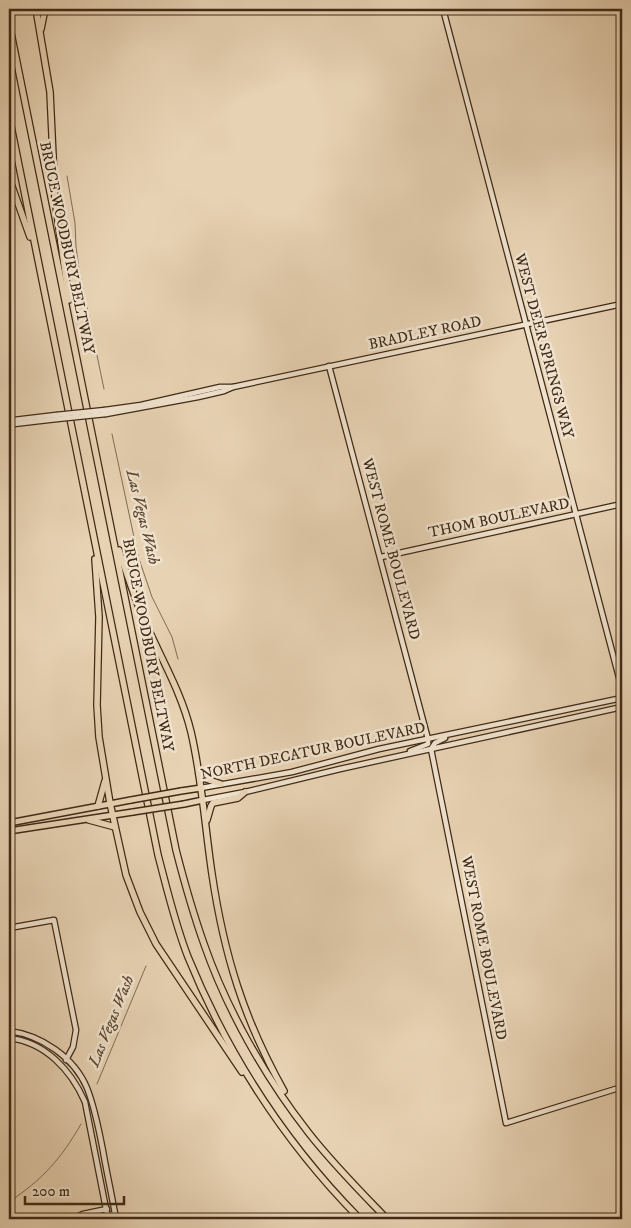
<svg xmlns="http://www.w3.org/2000/svg" width="631" height="1228" viewBox="0 0 631 1228" font-family="'IM FELL DW Pica',serif">
<style>
.lines{fill:none;stroke-linecap:round;stroke-linejoin:round}
.stream{stroke:#826d54;stroke-width:1}
.secondary-casing{stroke:#402a16;stroke-width:7}
.primary-casing{stroke:#402a16;stroke-width:8}
.highway-casing{stroke:#402a16;stroke-width:8}
.secondary{stroke:#efe2ce;stroke-width:4.5}
.primary{stroke:#e7d2b3;stroke-width:5}
.highway{stroke:#e7d2b3;stroke-width:5.5}
.secondary-bridge-casing{stroke:#402a16;stroke-width:7;stroke-linecap:butt}
.primary-bridge-casing{stroke:#402a16;stroke-width:8;stroke-linecap:butt}
.secondary-bridge{stroke:#efe2ce;stroke-width:4.5}
.primary-bridge{stroke:#e7d2b3;stroke-width:5}
.labels{text-anchor:middle;dominant-baseline:central;stroke-width:5;stroke-linejoin:round;paint-order:stroke}
.street-label{font-size:15px;fill:#402a16;stroke:#efe2ce}
.water-label{font-size:16px;font-style:italic;fill:#5c4630;stroke:#efe2ce}
</style>
<rect width="100%" height="100%" fill="#e7d2b3"/>
<filter id="stains"><feTurbulence type="fractalNoise" baseFrequency=".004" numOctaves="4"/><feColorMatrix values="0 0 0 0 .2 0 0 0 0 .09 0 0 0 0 .02 0 0 0 .5 -.17"/></filter>
<radialGradient id="worn" r=".72"><stop offset=".6" stop-color="#630" stop-opacity="0"/><stop offset="1" stop-color="#630" stop-opacity=".3"/></radialGradient>
<g class="lines">
<g class="stream">
<path d="M67 176 75 223 76 247 79 269 104 389"/>
<path d="M112 434 138 556 152 597 172 637 178 659"/>
<path d="M97 1084 146 966"/>
<path d="M9 1202C43 1179 61 1159 81 1124"/>
</g>
<g class="secondary-casing">
<g id="secondary">
<path d="M443 9 622 689"/>
<path d="M9 12 26 9"/>
<path d="M329 366 428 739"/>
<path d="M105 410 141 405 220 387H233L622 304"/>
<path d="M106 414 198 397 224 391 233 387"/>
<path d="M9 422 14 420 56 415"/>
<path d="M9 423 14 424 57 419"/>
<path d="M381 557 622 504"/>
<path d="M431 749 506 1123 622 1087"/>
<path d="M431 749 435 743 445 738"/>
<path d="M410 751 428 744V739"/>
<path d="M201 788 292 772 379 749 622 698"/>
<path d="M203 800 245 792 340 769 622 707"/>
<path d="M9 928 54 920 76 1030 73 1047 66 1060"/>
<path d="M9 1031C41 1035 74 1057 87 1088 95 1108 99 1130 103 1151 107 1174 112 1196 116 1219"/>
<path d="M9 1038C45 1042 71 1070 85 1102L108 1219"/>
<path d="M75 1218 83 1214 107 1209"/>
<path d="M84 1219 115 1214"/>
</g>
</g>
<g class="primary-casing">
<g id="primary">
<path d="M181 791 201 788"/>
<path d="M184 804 203 800"/>
<path d="M9 823 131 800"/>
<path d="M9 831 133 812"/>
</g>
</g>
<g class="highway-casing">
<g id="highway">
<path d="M36 9 50 92 55 199 69 300"/>
<path d="M9 23 176 850C184 881 193 913 204 944 227 1010 265 1077 308 1132 332 1163 360 1191 387 1219"/>
<path d="M41 29 45 9"/>
<path d="M9 116 158 855C167 889 175 924 188 957 228 1055 286 1144 360 1219"/>
<path d="M9 178 30 237"/>
<path d="M119 550C127 575 135 600 146 624 162 660 182 694 191 732 202 779 205 827 212 874 224 955 244 1020 284 1091"/>
<path d="M95 559 99 617 97 705 99 737 110 803 126 875 140 912 156 944 242 1072"/>
<path d="M199 774 203 778 221 784"/>
<path d="M98 806 105 781"/>
<path d="M89 820 115 827"/>
<path d="M207 820 211 806 213 803 238 798 245 792"/>
</g>
</g>
<use href="#secondary" class="secondary"/>
<use href="#primary" class="primary"/>
<use href="#highway" class="highway"/>
<g class="secondary-bridge-casing">
<g id="secondary-bridge">
<path d="M56 415 105 410"/>
<path d="M57 419 106 414"/>
</g>
</g>
<g class="primary-bridge-casing">
<g id="primary-bridge">
<path d="M131 800 181 791"/>
<path d="M133 812 184 804"/>
</g>
</g>
<use href="#secondary-bridge" class="secondary-bridge"/>
<use href="#primary-bridge" class="primary-bridge"/>
</g>
<g class="labels">
<g class="street-label">
<text transform="translate(67 248) rotate(78)">BRUCE WOODBURY BELTWAY</text>
<text transform="translate(425 333) rotate(-12)">BRADLEY ROAD</text>
<text transform="translate(544 346) rotate(75)">WEST DEER SPRINGS WAY</text>
<text transform="translate(499 518) rotate(-12)">THOM BOULEVARD</text>
<text transform="translate(391 549) rotate(75)">WEST ROME BOULEVARD</text>
<text transform="translate(148 645) rotate(79)">BRUCE WOODBURY BELTWAY</text>
<text transform="translate(313 751) rotate(-12)">NORTH DECATUR BOULEVARD</text>
<text transform="translate(484 948) rotate(79)">WEST ROME BOULEVARD</text>
</g>
<g class="water-label">
<text transform="translate(143 517) rotate(76)">Las Vegas Wash</text>
<text transform="translate(111 1021) rotate(-68)">Las Vegas Wash</text>
</g>
</g>
<rect width="631" height="1228" fill="none" stroke="#e7d2b3" stroke-width="30"/>
<rect x="10" y="10" width="611" height="1208" fill="none" stroke="#402a16" stroke-width="2.5"/>
<rect x="15" y="15" width="601" height="1198" fill="none" stroke="#402a16"/>
<path d="M25 1196v8h99v-8" fill="none" stroke="#402a16" stroke-width="2.5"/>
<text x="32" y="1196" font-size="15" fill="#402a16" stroke="#efe2ce" stroke-width="4" paint-order="stroke">200 m</text>
<rect width="100%" height="100%" filter="url(#stains)"/>
<rect width="100%" height="100%" fill="url(#worn)"/>
</svg>
